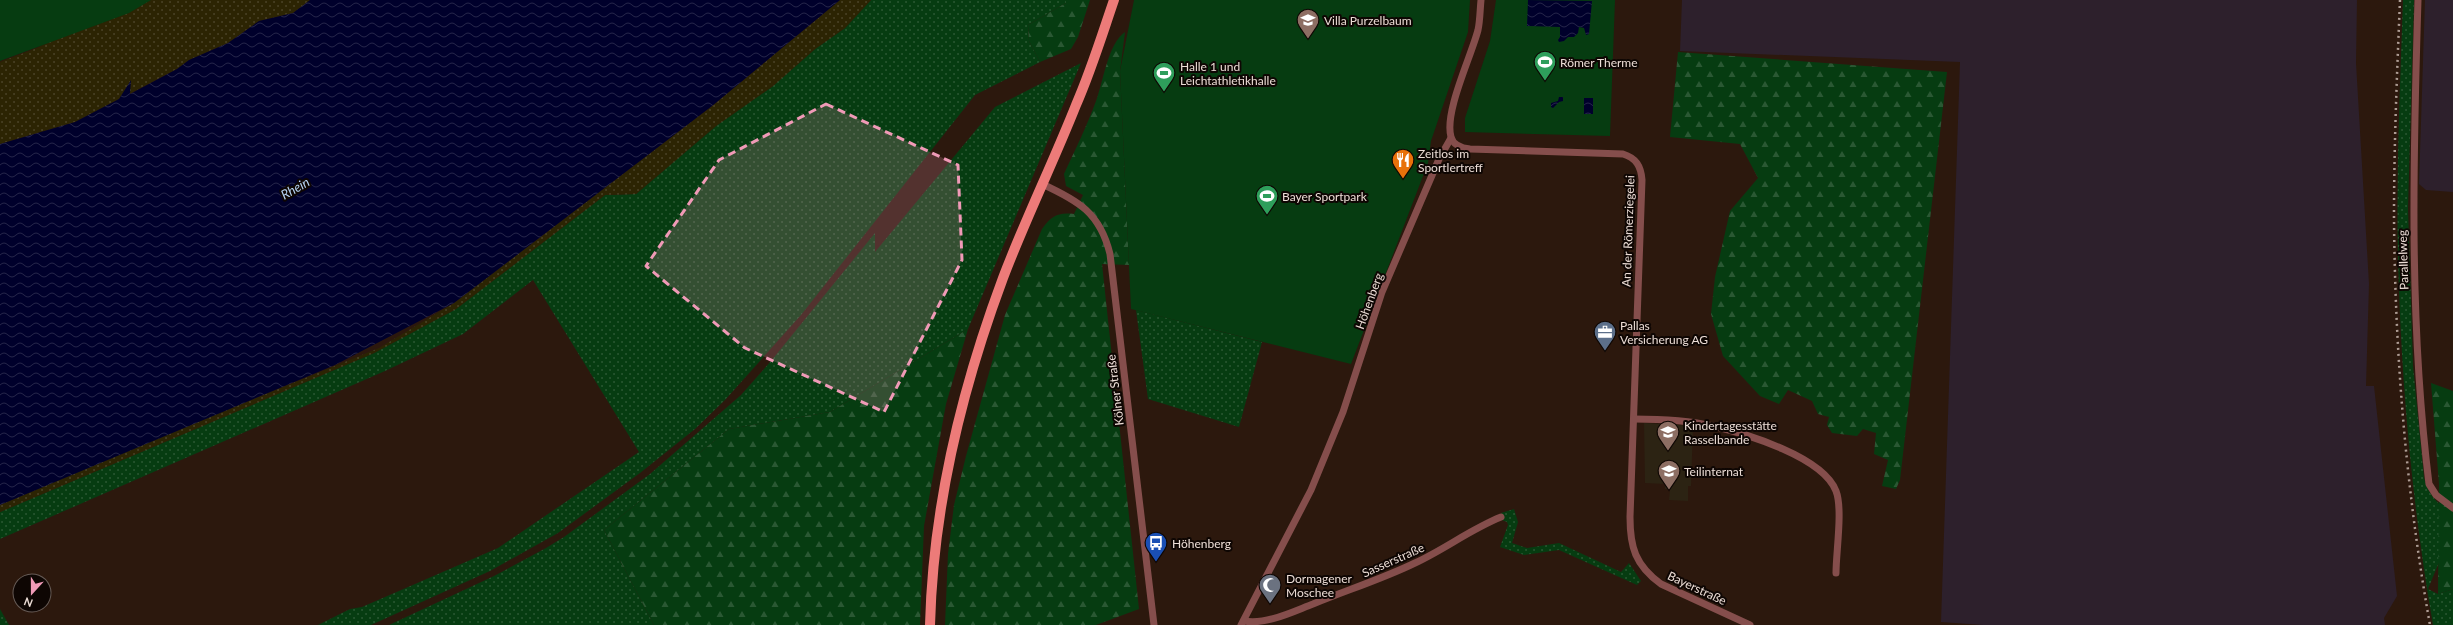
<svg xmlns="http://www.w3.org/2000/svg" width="2453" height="625" viewBox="0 0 2453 625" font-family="Lato,sans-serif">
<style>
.industrial{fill:#2d202c}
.education{fill:#2c2313}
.grass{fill:url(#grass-dots)}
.forest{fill:url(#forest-firs)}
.sand{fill:url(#sand-dots)}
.park{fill:#063c11}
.water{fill:url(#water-waves)}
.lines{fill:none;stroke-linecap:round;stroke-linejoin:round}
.street{stroke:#854e4c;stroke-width:7}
.primary{stroke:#ed7b79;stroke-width:10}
.rail{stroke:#ae9d95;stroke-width:2.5;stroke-dasharray:2 4;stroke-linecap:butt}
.marked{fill:#f09ab7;fill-opacity:0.2;stroke:#f09ab7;stroke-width:3;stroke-dasharray:8 5;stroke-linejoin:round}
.labels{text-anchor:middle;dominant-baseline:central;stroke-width:4;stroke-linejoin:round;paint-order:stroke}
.poi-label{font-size:12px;fill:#ecddd6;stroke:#0e0603;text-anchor:start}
.street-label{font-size:12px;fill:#ecddd6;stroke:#0e0603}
.water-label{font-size:13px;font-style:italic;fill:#b5d2f2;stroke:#0e0603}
</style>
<defs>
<pattern id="grass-dots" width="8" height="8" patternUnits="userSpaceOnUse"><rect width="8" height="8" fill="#063c11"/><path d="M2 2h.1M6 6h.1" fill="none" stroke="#2a5833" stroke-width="1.8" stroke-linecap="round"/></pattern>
<pattern id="forest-firs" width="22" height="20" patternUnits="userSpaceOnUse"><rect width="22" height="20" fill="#063c11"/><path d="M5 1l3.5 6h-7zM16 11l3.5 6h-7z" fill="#2a5833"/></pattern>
<pattern id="sand-dots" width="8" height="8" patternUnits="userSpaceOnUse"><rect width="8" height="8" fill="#2c2403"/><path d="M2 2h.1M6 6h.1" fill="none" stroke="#4b4327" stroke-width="1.8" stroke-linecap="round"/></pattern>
<pattern id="water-waves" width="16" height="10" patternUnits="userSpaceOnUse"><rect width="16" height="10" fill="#00002b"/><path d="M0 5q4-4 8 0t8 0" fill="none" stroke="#252549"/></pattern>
</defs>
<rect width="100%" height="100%" fill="#2c180d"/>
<g class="industrial">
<path d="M1682 0H2357L2356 63 2369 284 2366 386H2374L2397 596 2384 618 2385 625H1983L1941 622 1960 62 1680 51Z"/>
<path d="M2425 0H2453V192L2426 190 2419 184Z"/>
</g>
<path class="education" d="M1644 423 1693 426 1691 486H1688V501L1669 500 1670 490 1665 489V484L1645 483Z"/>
<g class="grass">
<path d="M871 0H1066V3L1028 25 1029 41 1040 62 975 95 801 315 725 400 695 429 640 473 558 533 490 571 371 625H318L350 609 362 607 498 548 639 452 533 280 463 334 385 371 0 539V512L374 353 456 309 605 195 636 194 716 126 773 86 815 49 845 28Z"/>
<path d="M2403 0H2414L2408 208 2413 366 2424 478C2429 496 2438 504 2453 515L2440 560 2428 589 2438 594 2453 589V625H2433C2412 504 2401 381 2398 258 2396 172 2400 86 2403 0Z"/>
<path d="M1081 63 968 329 830 412 729 429 604 530 654 625H389L494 576 546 548 564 537 650 474 741 395 771 361 875 233V252L995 107Z"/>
<path d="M1136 310 1262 342 1239 427 1148 399Z"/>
<path d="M1514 509 1518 522 1512 543 1527 548 1559 543 1621 572 1629 563 1641 581 1637 585 1559 550 1524 555 1500 547 1508 525 1507 522 1502 520 1501 513Z"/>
<path d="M0 609 9 625H0Z"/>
</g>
<g class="forest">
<path d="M1066 0H1090L1078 37 1071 49 1040 62 1029 41 1028 25 1066 3Z"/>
<path d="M1125 32 1120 71 1129 265 1102 264 1139 609 1096 625H945L948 554 954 505 966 456 1005 315 1042 229C1051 216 1058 212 1074 214L1083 195 1066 186 1064 174C1075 150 1087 126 1096 101 1103 83 1108 43 1125 32Z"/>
<path d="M1678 52 1947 72 1900 480 1896 489 1882 486 1888 460 1874 454 1876 433 1863 429 1857 436 1832 433 1827 425 1829 417 1818 414 1812 401 1788 390 1779 404 1760 396 1723 356 1711 314 1715 277 1730 211 1758 178 1740 144 1670 137Z"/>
<path d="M968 329 946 404 924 526 920 625H654L604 530 729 429 830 412Z"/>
<path d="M2431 383 2453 391V589L2438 594 2439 484Z"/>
</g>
<g class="sand">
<path d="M130 0H310L293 13 259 21 228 43 189 60 177 69 129 94 131 81 119 99 75 122 0 144V62L37 48Z"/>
<path d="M840 0H871L845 28 815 49 773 86 716 126 636 194 605 195 456 309 374 353 0 512V505L145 443 379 348 454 303 712 106Z"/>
</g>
<g class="park">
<path d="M0 0H151L129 13 0 61Z"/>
<path d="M1134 0H1470L1468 32 1431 141 1428 163 1351 364 1131 309 1120 71Z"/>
<path d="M1496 0H1615L1610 136 1465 132V118L1490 41Z"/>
</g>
<g class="water">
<path d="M310 0H840L712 106 454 303 335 365 0 505V144L75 122 119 99 131 80 130 94 177 69 189 60 228 43 259 21 293 13Z"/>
<path d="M1528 0 1592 1 1589 34 1586 35 1584 28 1579 27 1578 33 1574 37H1568L1564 41 1559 42 1558 40 1560 37V27L1527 26Z"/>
<path d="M1559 97H1563V101L1559 102 1553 108 1551 107V103L1558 101Z"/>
<rect x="1584" y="98" width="9" height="16"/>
</g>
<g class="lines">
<g class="street">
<path d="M1481 0C1480 10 1480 21 1478 30 1471 57 1444 112 1451 137 1453 145 1462 148 1470 149L1623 154C1636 158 1641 166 1642 180L1630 517C1630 547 1635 565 1661 584L1750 625"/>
<path d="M2418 0C2413 162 2409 323 2429 484L2436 495 2453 508"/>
<path d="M1042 184C1079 201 1100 213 1110 254L1154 625"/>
<path d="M1634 419C1660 419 1687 420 1713 426 1747 434 1823 457 1836 491 1843 509 1836 552 1836 573"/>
<path d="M1244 621C1266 625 1292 612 1313 604 1347 590 1382 579 1415 563 1445 549 1471 529 1501 517"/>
<path d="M1241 625 1311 490 1343 412 1382 292 1439 159 1451 138"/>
</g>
<path class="primary" d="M930 625C933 507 962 388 1003 278 1025 220 1053 163 1076 105 1091 71 1102 35 1114 0"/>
<path class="rail" d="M2400 0C2397 72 2394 145 2394 217 2395 354 2406 491 2430 625"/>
</g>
<path class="marked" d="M826 104 958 165 962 260 884 412 745 348 646 266 719 160Z"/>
<defs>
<g id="school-pin" transform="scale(1.15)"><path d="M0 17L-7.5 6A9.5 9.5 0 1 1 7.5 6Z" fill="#8d6e63" stroke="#0e0603"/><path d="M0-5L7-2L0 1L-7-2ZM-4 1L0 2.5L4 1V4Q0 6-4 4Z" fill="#fff"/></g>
<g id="stadium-pin" transform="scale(1.15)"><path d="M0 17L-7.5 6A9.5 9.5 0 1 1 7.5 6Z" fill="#2e9e5b" stroke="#0e0603"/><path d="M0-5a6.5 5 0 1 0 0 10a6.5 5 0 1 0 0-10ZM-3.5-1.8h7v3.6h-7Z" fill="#fff"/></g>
<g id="restaurant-pin" transform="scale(1.15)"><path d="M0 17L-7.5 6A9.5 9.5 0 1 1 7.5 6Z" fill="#e8710a" stroke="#0e0603"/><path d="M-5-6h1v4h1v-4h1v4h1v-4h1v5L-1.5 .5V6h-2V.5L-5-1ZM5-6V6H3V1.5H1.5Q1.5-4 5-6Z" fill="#fff"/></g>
<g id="office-pin" transform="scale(1.15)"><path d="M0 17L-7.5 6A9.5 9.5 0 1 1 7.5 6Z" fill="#5c6f8a" stroke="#0e0603"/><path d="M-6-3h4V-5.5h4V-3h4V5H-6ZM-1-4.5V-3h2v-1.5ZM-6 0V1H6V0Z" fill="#fff"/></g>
<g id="bus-pin" transform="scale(1.15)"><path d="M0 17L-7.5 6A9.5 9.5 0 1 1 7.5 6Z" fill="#1a4fb4" stroke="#0e0603"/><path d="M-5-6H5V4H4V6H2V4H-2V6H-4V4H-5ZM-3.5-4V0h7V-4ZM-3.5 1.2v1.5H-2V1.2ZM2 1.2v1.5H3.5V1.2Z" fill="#fff"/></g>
<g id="mosque-pin" transform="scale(1.15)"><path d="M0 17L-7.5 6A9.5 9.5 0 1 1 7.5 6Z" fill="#6b7280" stroke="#0e0603"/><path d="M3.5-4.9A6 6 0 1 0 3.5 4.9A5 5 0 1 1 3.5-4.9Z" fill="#fff"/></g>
</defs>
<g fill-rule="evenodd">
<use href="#school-pin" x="1308" y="20"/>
<use href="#stadium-pin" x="1545" y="62"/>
<use href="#stadium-pin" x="1164" y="73"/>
<use href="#restaurant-pin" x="1403" y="160"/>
<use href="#stadium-pin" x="1267" y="196"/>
<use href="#office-pin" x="1605" y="332"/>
<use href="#school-pin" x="1668" y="432"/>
<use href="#school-pin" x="1669" y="471"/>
<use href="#bus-pin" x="1156" y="543"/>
<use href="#mosque-pin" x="1270" y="585"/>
</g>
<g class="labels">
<g class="poi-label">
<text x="1324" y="20">Villa Purzelbaum</text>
<text x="1560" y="62">Römer Therme</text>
<text x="1180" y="66">Halle 1 und<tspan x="1180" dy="14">Leichtathletikhalle</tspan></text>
<text x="1418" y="153">Zeitlos im<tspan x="1418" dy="14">Sportlertreff</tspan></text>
<text x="1282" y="196">Bayer Sportpark</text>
<text x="1620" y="325">Pallas<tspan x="1620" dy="14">Versicherung AG</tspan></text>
<text x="1684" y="425">Kindertagesstätte<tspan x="1684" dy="14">Rasselbande</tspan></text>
<text x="1684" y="471">Teilinternat</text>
<text x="1172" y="543">Höhenberg</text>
<text x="1286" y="578">Dormagener<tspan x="1286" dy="14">Moschee</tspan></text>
</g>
<g class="street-label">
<text transform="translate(1628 231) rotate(-88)">An der Römerziegelei</text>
<text transform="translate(2403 260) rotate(-92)">Parallelweg</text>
<text transform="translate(1369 301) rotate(-70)">Höhenberg</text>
<text transform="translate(1115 390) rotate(-97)">Kölner Straße</text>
<text transform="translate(1393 560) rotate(-24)">Sasserstraße</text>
<text transform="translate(1697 588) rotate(25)">Bayerstraße</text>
</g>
<g class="water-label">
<text transform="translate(295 188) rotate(-30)">Rhein</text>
</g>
</g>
<g transform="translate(32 593) rotate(201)"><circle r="19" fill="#0e0603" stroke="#675c57"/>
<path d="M0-3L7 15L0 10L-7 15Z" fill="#f09ab7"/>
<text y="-6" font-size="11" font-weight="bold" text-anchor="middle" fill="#ecddd6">N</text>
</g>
</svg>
